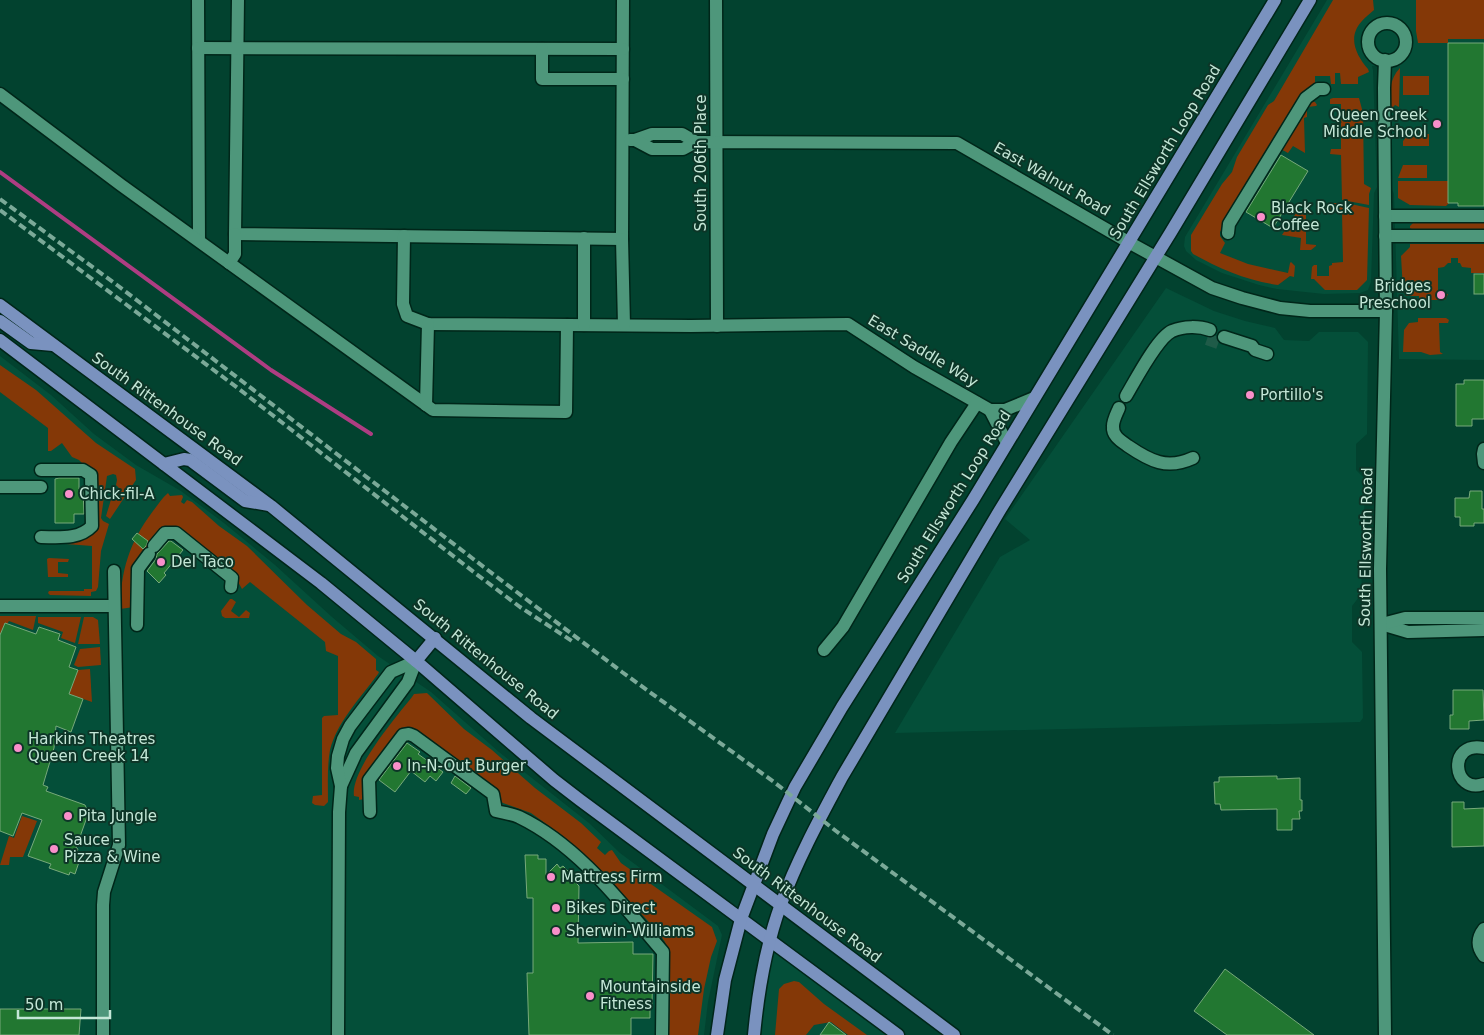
<svg xmlns="http://www.w3.org/2000/svg" width="1484" height="1035" viewBox="0 0 1484 1035" font-family="'DejaVu Sans',sans-serif">
<style>
.built{fill:#044f39}
.green{fill:#843807}
.lines{fill:none;stroke-linecap:round;stroke-linejoin:round}
.stream{stroke:#ae3d82;stroke-width:4}
.building{fill:#227731;stroke:#77a97a}
.minor-tunnel{stroke:#1f5b48;stroke-width:12;stroke-dasharray:12 6;stroke-linecap:butt}
.minor-casing{stroke:#002619;stroke-width:15}
.major-casing{stroke:#002619;stroke-width:15}
.minor{stroke:#4e977b;stroke-width:12}
.major{stroke:#7a92bf;stroke-width:12}
.rail{stroke:#7ba998;stroke-width:4;stroke-dasharray:8 4;stroke-linecap:butt}
.poi-dot{fill:#f98fca;stroke:#0d3527;stroke-width:2}
.labels{text-anchor:middle;dominant-baseline:central;stroke-width:4;stroke-linejoin:round;paint-order:stroke}
.poi-label{font-size:15px;fill:#c4e7d7;stroke:#0d3527;text-anchor:start}
.street-label{font-size:15px;fill:#c4e7d7;stroke:#0d3527}
</style>
<rect width="100%" height="100%" fill="#02422f"/>
<g class="built">
<path d="M1327 0H1484V360L1399 359 1394 194 1391 187 1390 65 1372 66 1373 70 1377 187 1374 193 1371 282 1368 290 1360 293 1324 294 1277 289 1259 285 1222 273 1196 260 1186 251 1184 246 1185 237Z"/>
<path d="M1166 288 1214 311 1245 321 1275 328 1284 340 1309 341 1319 332H1358L1368 342 1367 434 1356 444V470L1366 480 1361 561 1362 596 1359 597 1352 606V642L1362 652 1363 718 1360 722 895 733 1000 557 1030 540 1005 519Z"/>
<path d="M0 356 51 395 94 434 136 465 181 491 224 523 275 565 332 617 378 656 431 692 499 752 589 823 620 853 718 926 722 935 708 1002 704 1035H0Z"/>
<path d="M770 942 898 1035H754Z"/>
</g>
<g class="green">
<path d="M1333 0H1373L1374 10C1370 14 1365 17 1362 21 1347 37 1356 55 1368 69L1369 72 1358 77V84H1341L1340 73H1335V84H1331L1330 76H1315V85L1301 99 1220 232V236L1225 243 1220 253 1248 264 1288 273 1290 263 1291 262 1295 266 1294 277 1290 276 1278 285C1248 281 1220 269 1193 254L1191 251V235L1222 184 1232 172 1237 157 1268 105 1274 101Z"/>
<path d="M1416 0H1484V39H1448V43H1418L1416 31Z"/>
<path d="M1400 68 1399 107 1395 105 1391 109C1387 96 1390 78 1400 68Z"/>
<rect x="1403" y="76" width="26" height="19"/>
<path d="M1333 98H1359L1363 113 1364 184 1371 188 1369 194V205L1342 200 1341 155 1330 154 1331 149H1341V104H1330V99Z"/>
<path d="M1311 101 1315 102 1317 105 1316 106 1307 107V117L1304 118 1305 153 1293 146 1288 153 1279 148 1307 103Z"/>
<path d="M1409 134H1429V146H1403V141Z"/>
<path d="M1403 165H1427V178H1398Z"/>
<path d="M1398 181H1448L1449 203 1446 206 1410 205 1398 198Z"/>
<path d="M1331 203H1346L1369 208 1367 280 1357 290H1325L1314 279H1311L1312 267 1314 265H1317V276H1329V266L1332 265V263L1343 262 1342 212 1330 211Z"/>
<path d="M1296 213H1306V244L1316 245V246L1311 250H1300L1301 238 1282 235Z"/>
<path d="M1413 223H1484V230H1413L1410 228V226Z"/>
<path d="M1410 244H1484V273H1471V268L1462 267 1460 263H1458V258H1451V263H1448L1444 267 1438 268V294H1448L1445 300H1419V296H1406L1403 290 1401 256 1410 247Z"/>
<path d="M1418 318H1446L1449 320 1448 323H1439L1440 352 1443 354 1430 355 1421 352H1403L1404 330 1409 323 1418 322Z"/>
<path d="M0 365 36 390 96 443 135 469 136 480 110 519 106 516 113 493 115 491 119 490V488L116 485 117 480 116 475 113 474 107 476 101 518 103 521 109 524 101 551 98 587 96 591 91 592V596L50 595 48 593 49 591H84V589H92V546L53 543C66 541 84 543 93 533L86 467 79 460 72 457 62 443 51 451H48V428L0 392Z"/>
<path d="M168 493 170 496 182 495 183 497 181 502 184 504 187 500 192 502 219 526 247 546 307 605 341 634 356 642 376 659V670L379 672 378 674C361 697 337 722 330 750 327 767 328 785 328 802L324 806 315 805 312 803 313 796 322 795V718L324 716 338 715V656L326 651 325 642 250 582 242 589 237 580 176 529 161 531 135 565 134 607 120 609C121 570 129 543 153 511 158 505 162 498 168 493Z"/>
<path d="M49 558 69 559 68 562H58V573L68 574V577H48L47 559Z"/>
<path d="M230 599H232L236 602 231 611 239 617 246 610 250 613 249 618H225L222 616 221 611Z"/>
<path d="M0 616H36L33 630 9 621 7 624 5 623 0 635Z"/>
<path d="M38 617H81L75 643 61 638 63 632 38 623Z"/>
<path d="M84 617H93L98 620 100 644H78Z"/>
<path d="M100 647 101 665 78 667 74 665 80 649Z"/>
<path d="M90 669 92 702 69 694 78 670Z"/>
<path d="M427 693 464 729 492 750 535 788 581 823 601 842 597 848 605 855 609 851 612 850 621 863 712 927 717 941 711 957 704 989 698 1035H669L670 961 665 942 658 932 612 882 563 836 531 813 503 803 405 729 364 799 359 800V797L354 796C350 771 396 717 412 697L414 694Z"/>
<path d="M22 816 37 821 23 857H10L9 865H0L9 836 14 838Z"/>
<path d="M794 981 799 982 824 1004 867 1035H848L831 1022 814 1025 806 1035H775L779 989 784 984Z"/>
</g>
<g class="lines">
<path class="stream" d="M0 172 271 370 371 434"/>
</g>
<g class="building">
<path d="M1448 43H1484V206H1458V203H1448Z"/>
<path d="M1281 155 1308 171 1273 228 1246 212Z"/>
<rect x="1474" y="274" width="10" height="20"/>
<path d="M1464 380H1484V419H1472V426H1456V384H1464Z"/>
<path d="M59 478H79V489H83L84 514H74V523H55V479Z"/>
<path d="M1470 491H1482V509H1484V523H1474V526H1460V517H1455V498H1469Z"/>
<path d="M137 533 148 541 146 546 143 549 132 539Z"/>
<path d="M169 541H171L183 550 164 573 166 575 159 583 147 571 156 559 157 554Z"/>
<path d="M5 623 36 634 39 627 60 634 58 640 76 647 69 667 78 670 69 694 83 699 71 732 56 726 54 748 43 785 48 787 46 791 85 805 90 816 87 817 76 848 78 849 77 851 82 853 75 874 70 872 69 875 49 868 51 864 28 856 42 820 22 813 13 836 0 831V635Z"/>
<path d="M1453 690H1483L1484 720 1469 721V729H1450V715H1453Z"/>
<path d="M407 743 420 752 418 754 443 772 436 781 430 776 425 782 411 771 395 792 379 780Z"/>
<path d="M455 776 471 788 466 794 451 783Z"/>
<path d="M1277 776V779L1300 778V800H1302V811H1299L1300 819H1292V830H1277V809L1221 810 1220 804H1215L1214 782H1219V777Z"/>
<path d="M1452 802H1464V809L1484 808V846L1452 847Z"/>
<path d="M525 855H538V859H546V875L557 864 560 868 563 866 576 879 574 881 579 886 578 943 633 942V954H653L652 1006H650V1018H631V1035H529L527 973H533V898H527Z"/>
<path d="M1225 969 1314 1035H1227L1194 1011Z"/>
<path d="M0 1009H81L79 1035H0Z"/>
<path d="M829 1022 846 1035H820Z"/>
</g>
<g class="lines">
<path class="minor-tunnel" d="M1207 339 1221 344"/>
<g class="minor-casing">
<g id="minor">
<path d="M198 0 199 240"/>
<path d="M238 0 235 234 622 239 623 0"/>
<path d="M716 0 717 326"/>
<circle cx="1387" cy="42" r="19"/>
<path d="M198 48 623 49"/>
<path d="M542 49V79H623"/>
<path d="M0 94 121 185 433 410 566 412 567 325"/>
<path d="M630 140H635L652 134H682L696 142"/>
<path d="M635 140 652 149H683L696 142 957 143 1130 243 1212 288 1242 298 1280 308 1310 311H1386"/>
<path d="M1385 216H1484"/>
<path d="M1228 233 1229 224 1306 98 1318 89H1324"/>
<path d="M404 236 403 304 407 316 428 324 691 326 848 324 914 367 990 410H1005L1034 398"/>
<path d="M1385 236H1484"/>
<path d="M622 239 624 325"/>
<path d="M229 263 235 254V234"/>
<path d="M584 325V238"/>
<path d="M1224 337 1252 346 1255 350 1267 354"/>
<path d="M1126 396C1135 381 1157 338 1172 331 1184 326 1199 326 1210 330"/>
<path d="M426 405 428 324"/>
<path d="M1119 408C1117 413 1113 420 1113 426 1112 436 1121 441 1128 446 1150 461 1167 470 1193 458"/>
<path d="M990 410 1007 443"/>
<path d="M1484 449 1483 454 1484 463"/>
<path d="M0 487H41"/>
<path d="M41 537C58 537 79 540 92 526L91 475 83 470H41"/>
<path d="M154 546 165 533H176L232 578 231 587"/>
<path d="M0 606H113"/>
<path d="M1381 624 1408 632 1484 630"/>
<path d="M1382 624 1405 618H1484"/>
<path d="M137 625 138 569 149 554"/>
<path d="M824 650 843 627 951 442 977 403"/>
<path d="M1484 748C1447 740 1452 795 1484 784"/>
<path d="M341 786 356 753 408 682 416 661"/>
<path d="M370 812 369 780 403 735 409 734 414 736 493 794 496 811C504 813 512 814 519 817 579 846 621 903 663 952L662 1035"/>
<path d="M1484 929C1477 938 1477 947 1484 956"/>
<path d="M103 1035V905L104 892 119 845 114 571"/>
<path d="M338 1035 339 812 341 786 337 768 338 756 343 739 350 726 391 672 416 661"/>
<path d="M1385 1035 1380 569 1386 311 1384 88 1385 60"/>
</g>
</g>
<g class="major-casing">
<g id="major">
<path d="M0 305 271 506 531 718 954 1035"/>
<path d="M0 321 31 343 53 345"/>
<path d="M0 340 321 583 416 661 554 780 580 800 898 1035"/>
<path d="M164 464 184 459 190 460 245 501 269 505"/>
<path d="M416 661 435 638"/>
<path d="M717 1035 725 980 741 919 773 834 795 787 842 707 973 500 1275 0"/>
<path d="M754 1035C758 992 766 945 781 904 797 860 820 818 842 777L1000 510 1171 232 1310 0"/>
</g>
</g>
<use href="#minor" class="minor"/>
<use href="#major" class="major"/>
<g class="rail">
<path d="M0 199 117 285 472 558 622 672 774 782 836 831 1113 1035"/>
<path d="M0 210 239 389 475 573 520 607 575 643"/>
</g>
</g>
<g class="poi-dot">
<circle cx="1437" cy="124" r="5"/>
<circle cx="1261" cy="217" r="5"/>
<circle cx="1441" cy="295" r="5"/>
<circle cx="1250" cy="395" r="5"/>
<circle cx="69" cy="494" r="5"/>
<circle cx="161" cy="562" r="5"/>
<circle cx="18" cy="748" r="5"/>
<circle cx="397" cy="766" r="5"/>
<circle cx="68" cy="816" r="5"/>
<circle cx="54" cy="849" r="5"/>
<circle cx="551" cy="877" r="5"/>
<circle cx="556" cy="908" r="5"/>
<circle cx="556" cy="931" r="5"/>
<circle cx="590" cy="996" r="5"/>
</g>
<g class="labels">
<g class="poi-label">
<text x="1427" y="115" text-anchor="end">Queen Creek<tspan x="1427" dy="17">Middle School</tspan></text>
<text x="1271" y="208">Black Rock<tspan x="1271" dy="17">Coffee</tspan></text>
<text x="1431" y="286" text-anchor="end">Bridges<tspan x="1431" dy="17">Preschool</tspan></text>
<text x="1260" y="395">Portillo's</text>
<text x="79" y="494">Chick-fil-A</text>
<text x="171" y="562">Del Taco</text>
<text x="28" y="739">Harkins Theatres<tspan x="28" dy="17">Queen Creek 14</tspan></text>
<text x="407" y="766">In-N-Out Burger</text>
<text x="78" y="816">Pita Jungle</text>
<text x="64" y="840">Sauce -<tspan x="64" dy="17">Pizza &amp; Wine</tspan></text>
<text x="561" y="877">Mattress Firm</text>
<text x="566" y="908">Bikes Direct</text>
<text x="566" y="931">Sherwin-Williams</text>
<text x="600" y="987">Mountainside<tspan x="600" dy="17">Fitness</tspan></text>
</g>
<g class="street-label">
<text transform="translate(1165 152) rotate(-59)">South Ellsworth Loop Road</text>
<text transform="translate(701 163) rotate(-90)">South 206th Place</text>
<text transform="translate(1052 179) rotate(30)">East Walnut Road</text>
<text transform="translate(923 351) rotate(31)">East Saddle Way</text>
<text transform="translate(167 409) rotate(36)">South Rittenhouse Road</text>
<text transform="translate(954 497) rotate(-58)">South Ellsworth Loop Road</text>
<text transform="translate(1366 547) rotate(-89)">South Ellsworth Road</text>
<text transform="translate(486 659) rotate(39)">South Rittenhouse Road</text>
<text transform="translate(807 905) rotate(37)">South Rittenhouse Road</text>
</g>
</g>
<path d="M18 1010v8h92v-8" fill="none" stroke="#c4e7d7" stroke-width="2.5"/>
<text x="25" y="1010" font-size="15" fill="#c4e7d7" stroke="#0d3527" stroke-width="4" paint-order="stroke">50 m</text>
</svg>
